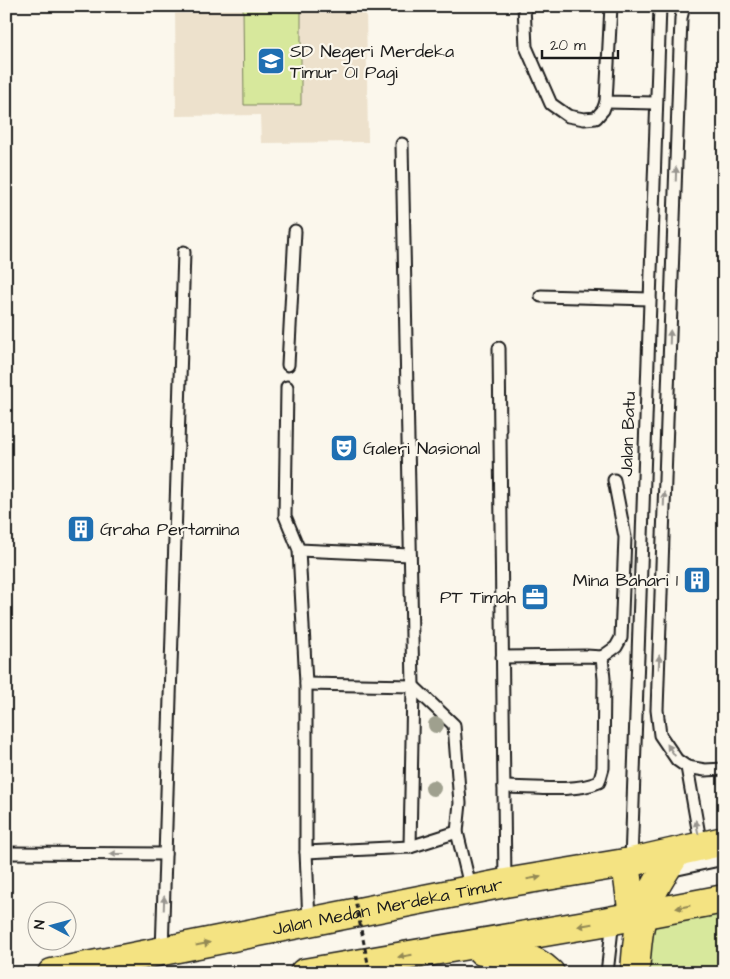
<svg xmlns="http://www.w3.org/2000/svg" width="730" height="979" viewBox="0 0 730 979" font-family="'Architects Daughter',sans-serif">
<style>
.built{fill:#ede1cc}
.green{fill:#d7e89c;stroke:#7a825c}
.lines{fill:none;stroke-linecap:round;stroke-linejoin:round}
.lane-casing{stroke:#1c1c1c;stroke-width:15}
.primary-casing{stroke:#1c1c1c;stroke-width:31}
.lane{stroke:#fbf7ec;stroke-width:11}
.primary{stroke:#f4e382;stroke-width:28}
.path-bridge{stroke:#1c1c1c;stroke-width:3;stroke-dasharray:5 4;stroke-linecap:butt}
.tree{fill:#9fa08e}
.oneway{fill:#97948e}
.oneway2{fill:#938954}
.labels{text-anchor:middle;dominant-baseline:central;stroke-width:4.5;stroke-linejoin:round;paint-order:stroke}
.poi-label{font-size:18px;fill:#1c1c1c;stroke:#fbf7ec;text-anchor:start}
.street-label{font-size:18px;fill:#1c1c1c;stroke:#fbf7ec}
</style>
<rect width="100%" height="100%" fill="#fbf7ec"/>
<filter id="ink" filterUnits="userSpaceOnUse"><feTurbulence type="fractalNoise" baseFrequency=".02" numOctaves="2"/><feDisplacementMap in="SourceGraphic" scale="10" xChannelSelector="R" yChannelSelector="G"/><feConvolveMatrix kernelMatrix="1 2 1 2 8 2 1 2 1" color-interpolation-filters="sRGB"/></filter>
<g filter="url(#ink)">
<path class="built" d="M175 6H366L368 142 261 143 260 115 176 116Z"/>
<g class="green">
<path d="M243 6H301V105H244Z"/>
<path d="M724 898V973H635L643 915Z"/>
</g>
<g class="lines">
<g class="lane-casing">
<g id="lane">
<path d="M524 6 526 47 551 104 568 116 584 119 596 118 603 110 606 102"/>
<path d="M611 6 606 102 656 103"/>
<path d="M684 6 681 18 657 710 660 735 677 760 687 767 701 846"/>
<path d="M402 144 413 686 410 847"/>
<path d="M541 296 650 299"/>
<path d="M499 348 505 883"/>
<path d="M288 365 295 231"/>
<path d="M287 387 285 516 299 550 306 684V852L309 922"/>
<path d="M299 550 410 555"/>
<path d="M502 657 586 656 602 657 604 679 603 768 599 782C574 793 532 787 504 787"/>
<path d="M602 657 616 647 621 638 625 537 614 480"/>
<path d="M306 684 413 686 454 725 460 803 457 832 471 890"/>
<path d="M687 767 705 770 724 769"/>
<path d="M306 852 410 847 457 832"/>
<path d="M6 853 165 854"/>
<path d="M631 862 660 6"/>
<path d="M669 871 724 859"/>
<path d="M162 952 184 252"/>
<path d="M607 973 613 920"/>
</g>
</g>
<g class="primary-casing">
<g id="primary">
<path d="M626 863 633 916"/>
<path d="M482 951C506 953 532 955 550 973"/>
<path id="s1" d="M52 973 505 883 631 862 724 841"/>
<path d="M304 973 603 922 724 899"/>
<path d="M635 973C636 957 637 941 640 926 646 898 662 875 677 852"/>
</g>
</g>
<use href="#lane" class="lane"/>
<use href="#primary" class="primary"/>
<path class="path-bridge" d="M354 895 370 973"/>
</g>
<g class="tree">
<circle cx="436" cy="725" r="8"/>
<circle cx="433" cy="788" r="8"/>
</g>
<defs><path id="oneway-solid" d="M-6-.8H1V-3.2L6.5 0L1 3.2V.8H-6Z" transform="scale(1.25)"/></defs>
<g class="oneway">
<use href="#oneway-solid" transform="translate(676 174) rotate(-88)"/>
<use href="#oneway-solid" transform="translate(670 337) rotate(-88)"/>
<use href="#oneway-solid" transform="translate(664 499) rotate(-88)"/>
<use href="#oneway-solid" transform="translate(659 662) rotate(-88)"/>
<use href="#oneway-solid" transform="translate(671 750) rotate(-124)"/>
<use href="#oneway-solid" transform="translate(697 827) rotate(-101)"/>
<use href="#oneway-solid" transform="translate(117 854) rotate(-180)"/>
<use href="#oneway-solid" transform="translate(164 903) rotate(-88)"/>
</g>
<g class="oneway2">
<use href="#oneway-solid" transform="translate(534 878) rotate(-9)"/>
<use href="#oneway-solid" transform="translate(683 907) rotate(169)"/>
<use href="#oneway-solid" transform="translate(585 925) rotate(170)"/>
<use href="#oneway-solid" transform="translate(203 944) rotate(-12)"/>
<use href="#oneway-solid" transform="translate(405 956) rotate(171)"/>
</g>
</g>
<defs>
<g id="school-square" transform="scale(1.4375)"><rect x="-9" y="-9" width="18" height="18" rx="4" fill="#1f6fb2" stroke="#fbf7ec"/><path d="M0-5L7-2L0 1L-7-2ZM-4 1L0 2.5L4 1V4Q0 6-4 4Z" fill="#fff"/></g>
<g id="theatre-square" transform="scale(1.4375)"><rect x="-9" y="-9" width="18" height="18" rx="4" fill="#1f6fb2" stroke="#fbf7ec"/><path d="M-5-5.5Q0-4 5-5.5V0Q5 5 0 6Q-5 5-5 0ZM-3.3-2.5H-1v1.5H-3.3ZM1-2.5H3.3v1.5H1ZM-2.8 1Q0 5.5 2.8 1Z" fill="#fff"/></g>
<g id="building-square" transform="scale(1.4375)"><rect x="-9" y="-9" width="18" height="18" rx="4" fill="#1f6fb2" stroke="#fbf7ec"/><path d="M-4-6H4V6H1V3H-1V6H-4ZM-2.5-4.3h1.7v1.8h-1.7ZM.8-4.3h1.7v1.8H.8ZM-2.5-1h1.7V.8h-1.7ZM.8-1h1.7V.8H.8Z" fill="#fff"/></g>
<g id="office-square" transform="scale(1.4375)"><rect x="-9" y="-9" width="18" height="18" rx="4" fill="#1f6fb2" stroke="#fbf7ec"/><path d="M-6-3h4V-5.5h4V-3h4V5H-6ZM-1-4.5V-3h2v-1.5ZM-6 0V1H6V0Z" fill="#fff"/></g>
</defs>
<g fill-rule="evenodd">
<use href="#school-square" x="271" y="61"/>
<use href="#theatre-square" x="344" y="448"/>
<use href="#building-square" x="81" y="529"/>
<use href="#building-square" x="697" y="580"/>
<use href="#office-square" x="535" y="597"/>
</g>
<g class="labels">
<g class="poi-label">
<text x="290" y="51">SD Negeri Merdeka<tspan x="290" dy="21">Timur 01 Pagi</tspan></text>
<text x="363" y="448">Galeri Nasional</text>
<text x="100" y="529">Graha Pertamina</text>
<text x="678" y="580" text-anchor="end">Mina Bahari 1</text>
<text x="516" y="597" text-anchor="end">PT Timah</text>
</g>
<g class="street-label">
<text transform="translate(628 434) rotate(-88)">Jalan Batu</text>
<text stroke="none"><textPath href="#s1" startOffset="342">Jalan Medan Merdeka Timur</textPath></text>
</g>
</g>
<rect width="730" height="979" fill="none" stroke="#fbf7ec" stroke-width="25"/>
<rect x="12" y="12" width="705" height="954" fill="none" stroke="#1c1c1c" stroke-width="2" filter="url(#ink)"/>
<g transform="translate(52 926) rotate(276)"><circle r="24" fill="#fbf7ec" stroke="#a29f99"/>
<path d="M0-4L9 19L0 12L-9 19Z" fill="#1f6fb2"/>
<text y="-8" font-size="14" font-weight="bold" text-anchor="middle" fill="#1c1c1c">N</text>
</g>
<path d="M542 50v8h76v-8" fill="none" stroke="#1c1c1c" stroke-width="2.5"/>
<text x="550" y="50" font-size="15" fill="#1c1c1c" stroke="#fbf7ec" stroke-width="4" paint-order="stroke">20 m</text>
</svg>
